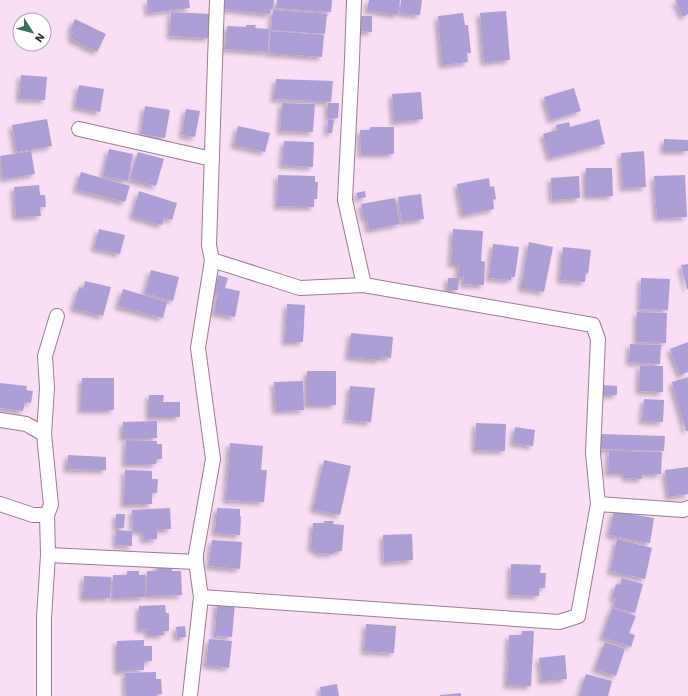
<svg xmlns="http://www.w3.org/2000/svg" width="688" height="696" viewBox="0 0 688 696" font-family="'Work Sans',sans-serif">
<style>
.building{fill:#ae9ed6;filter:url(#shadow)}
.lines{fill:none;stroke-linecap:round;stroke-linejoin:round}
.minor-casing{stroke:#977e93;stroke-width:16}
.minor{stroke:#fff;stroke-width:14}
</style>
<defs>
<filter id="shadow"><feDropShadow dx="-3.5" dy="3.5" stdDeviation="2" flood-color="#0004"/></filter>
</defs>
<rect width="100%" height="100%" fill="#fadef6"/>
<g class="building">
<path d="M147 0H189L190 8 148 13Z"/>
<path d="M225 0H274L273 9H271L270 14 224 9Z"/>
<path d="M277 0H332L331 12 276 8Z"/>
<path d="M369 0H400L398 15 367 10Z"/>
<path d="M401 0H422L420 15 400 13Z"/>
<path d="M675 0H688V14L683 17Z"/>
<path d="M273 10 327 14 325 34 271 30Z"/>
<path d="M506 11 510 60 484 62 480 13Z"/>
<path d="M171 12 211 14 209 38 170 36Z"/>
<path d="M463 13 465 25H468L471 53H467L468 62 442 65 438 16Z"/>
<path d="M360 16H372V32L360 31Z"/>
<path d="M75 19 106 34 97 52 70 38 73 32 70 31Z"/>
<path d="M246 25H256L255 28 269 29 268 52 225 49 227 26 246 27Z"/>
<path d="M270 31 324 35 322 57 269 53Z"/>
<path d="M21 75 47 77 45 100 19 99Z"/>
<path d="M276 79 333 81 331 102 274 99Z"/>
<path d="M79 85 104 89 100 112 75 107Z"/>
<path d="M574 88 581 111 551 120 544 97Z"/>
<path d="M421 92 423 119 394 122 392 94Z"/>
<path d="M282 103 315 104 313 132 280 131Z"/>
<path d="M328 103H339L338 118H328Z"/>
<path d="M145 106 170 110 165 138 141 134Z"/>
<path d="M186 109 200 111 195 137 182 135Z"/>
<path d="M47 119 52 146 17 152 12 125Z"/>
<path d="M599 119 605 144 550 158 543 134 557 130 556 125 569 122 570 127Z"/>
<path d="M328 120H334L332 133H327Z"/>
<path d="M238 126 270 133 265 152 234 145Z"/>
<path d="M370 127H394V154H361L360 130H370Z"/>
<path d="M664 139 688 140V151H664Z"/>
<path d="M284 141 314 142 313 167 282 165Z"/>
<path d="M109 149 133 154 128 181 103 176Z"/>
<path d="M31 151 35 174 3 179 0 156Z"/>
<path d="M644 151 646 187 623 188 621 153Z"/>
<path d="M138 152 164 159 156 186 130 179Z"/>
<path d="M586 168H612L613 196H586Z"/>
<path d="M81 172 130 186 125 202 76 189Z"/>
<path d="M278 175 315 176V182H318L317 199H314V207L277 206Z"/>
<path d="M685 175 687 217 657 218 654 176Z"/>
<path d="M579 176 580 198 552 200 551 178Z"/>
<path d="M489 178 490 187 494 186 496 199 493 200 494 209 463 215 457 184Z"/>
<path d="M39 185 40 195H45L46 207H40L41 216 16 217 14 187Z"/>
<path d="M139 191 177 203 172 220 164 218 162 225 132 216Z"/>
<path d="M365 191 366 197 358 199 356 193Z"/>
<path d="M421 194 424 219 402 222 398 197Z"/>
<path d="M395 198 400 224 369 230 367 218H364L361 204Z"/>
<path d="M99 229 125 235 120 254 94 248Z"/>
<path d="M453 229 483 231 481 261 485 262 484 285 463 284 464 276H458L459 264H451Z"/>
<path d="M529 242 553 247 544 292 521 288Z"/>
<path d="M493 244 519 247 515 277H511V280L489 278Z"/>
<path d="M563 247 591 250 588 274 586 273 585 282 560 280Z"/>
<path d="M688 264V289H687L681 265Z"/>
<path d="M151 270 179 277 173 301 145 293Z"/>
<path d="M218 275 228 278 225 288 240 291 235 317 214 313 218 292 215 291Z"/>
<path d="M448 278H459L458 290H447Z"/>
<path d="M641 278 670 279 668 310 640 309Z"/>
<path d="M85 281 111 287 103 316 73 308 79 287 83 289Z"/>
<path d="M123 289 167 302 163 318 118 306Z"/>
<path d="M287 304 305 305 303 342H285Z"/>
<path d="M637 312 667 313 666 343 637 342Z"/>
<path d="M351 333 393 337 391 358 380 357V360L348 357Z"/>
<path d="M688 342V372L680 375 670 349Z"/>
<path d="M630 344 661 345 660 364 629 362Z"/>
<path d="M640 366H663V392L639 391Z"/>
<rect x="307" y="371" width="29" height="34"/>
<path d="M688 377V431H686L672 382Z"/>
<path d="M82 378H114V410H81Z"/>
<path d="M303 381 304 410 276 411 274 382Z"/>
<path d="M0 383 27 386 26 390 33 391 31 403 25 402 23 411 0 408Z"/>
<path d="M603 385 617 386V395H603Z"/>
<path d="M350 386 375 388 371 422 347 420Z"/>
<path d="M149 395H164L163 402H180V417H149Z"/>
<path d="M644 399 664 400 663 422 642 421Z"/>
<path d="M157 421V438H123V422Z"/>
<path d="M476 423 506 424 505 451 475 450Z"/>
<path d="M515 427 535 430 533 446 513 443Z"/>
<path d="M600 434 665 436 664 451 600 449Z"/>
<path d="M126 440 157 441V444H162V459H156V464H125Z"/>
<path d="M230 443 263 446 261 470H267L264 502 226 500Z"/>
<path d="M609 451 662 452 661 474H642V479L625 478V473H608Z"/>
<path d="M68 455 106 457V470L67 469Z"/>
<path d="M324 460 351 466 340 515 313 509Z"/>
<path d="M688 467V494L669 497 665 470Z"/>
<path d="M125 470 152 471V479H158L157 493H152V504H124Z"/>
<path d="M170 508 171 529 157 530V539L144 540 143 531H133L132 510Z"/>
<path d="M217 508 240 509V516L241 517 240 535 215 533Z"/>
<path d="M614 511 654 518 650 543 609 535Z"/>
<path d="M116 514H125L124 528H116Z"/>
<path d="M324 521H334L333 524 344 525 342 551H333V554L317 553V550L311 549 313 523H324Z"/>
<path d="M116 530 132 531V546L116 545Z"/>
<path d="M412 534 413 560 384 562 383 535Z"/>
<path d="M617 539 652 548 645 579 610 571Z"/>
<path d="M212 540 242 542 240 569 209 566Z"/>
<path d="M511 564 541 565 540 573H546L545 588H539V596L510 595Z"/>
<path d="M157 565H172V571H181L182 595 147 596V571H157Z"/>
<path d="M127 571H139V575H145V597L113 598V575H127Z"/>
<path d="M84 576 111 577 110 598H83Z"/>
<path d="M622 578 643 584 635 613 613 607 616 599 612 598 616 584 620 585Z"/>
<path d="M217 603H235L232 637 215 636Z"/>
<path d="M165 605 166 613H169V631H163L164 635H148V629L139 630V606Z"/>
<path d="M612 608 636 616 629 633 635 635 631 647 602 637Z"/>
<path d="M366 624 396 626 394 653 364 651Z"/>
<path d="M185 626 186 637 177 638 176 627Z"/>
<path d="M522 631H534L531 686 507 685 509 635H522Z"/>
<path d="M209 639 232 641 229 668 206 665Z"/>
<path d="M144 640V646H152V661H144V670L117 671V641Z"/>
<path d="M605 642 625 649 616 676 595 669Z"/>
<path d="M565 655 567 679 542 681 539 658Z"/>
<path d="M156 672V679H161L162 694H156V696H126L125 673Z"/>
<path d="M586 674 612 681 608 696H579Z"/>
<path d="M337 684 339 696H321L320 687Z"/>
<path d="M461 693V696H440V695Z"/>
</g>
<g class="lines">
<g class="minor-casing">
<g id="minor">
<path d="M354 0 352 60 345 200 364 285"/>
<path d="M79 129 212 159"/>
<path d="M0 420 26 424 44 434 51 505 47 515 48 555 44 618V696"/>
<path d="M44 434 47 388 45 356 57 316"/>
<path d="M0 504 33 515H47"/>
<path d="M598 504 683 510 688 508"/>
<path d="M48 555 196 562"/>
<path d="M201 597 559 622 578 616 598 504 593 453 598 339 593 325 364 285 300 288 212 260"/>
<path d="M190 696 201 597 196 562V554L213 459 198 348 212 260 209 245 217 0"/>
</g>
</g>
<use href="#minor" class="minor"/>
</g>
<g transform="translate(32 32) rotate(126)"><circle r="19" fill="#ffffff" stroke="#aca8ac"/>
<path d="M0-3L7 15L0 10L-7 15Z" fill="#37715a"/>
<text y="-6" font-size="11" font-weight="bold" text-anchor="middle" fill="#30262f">N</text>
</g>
</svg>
